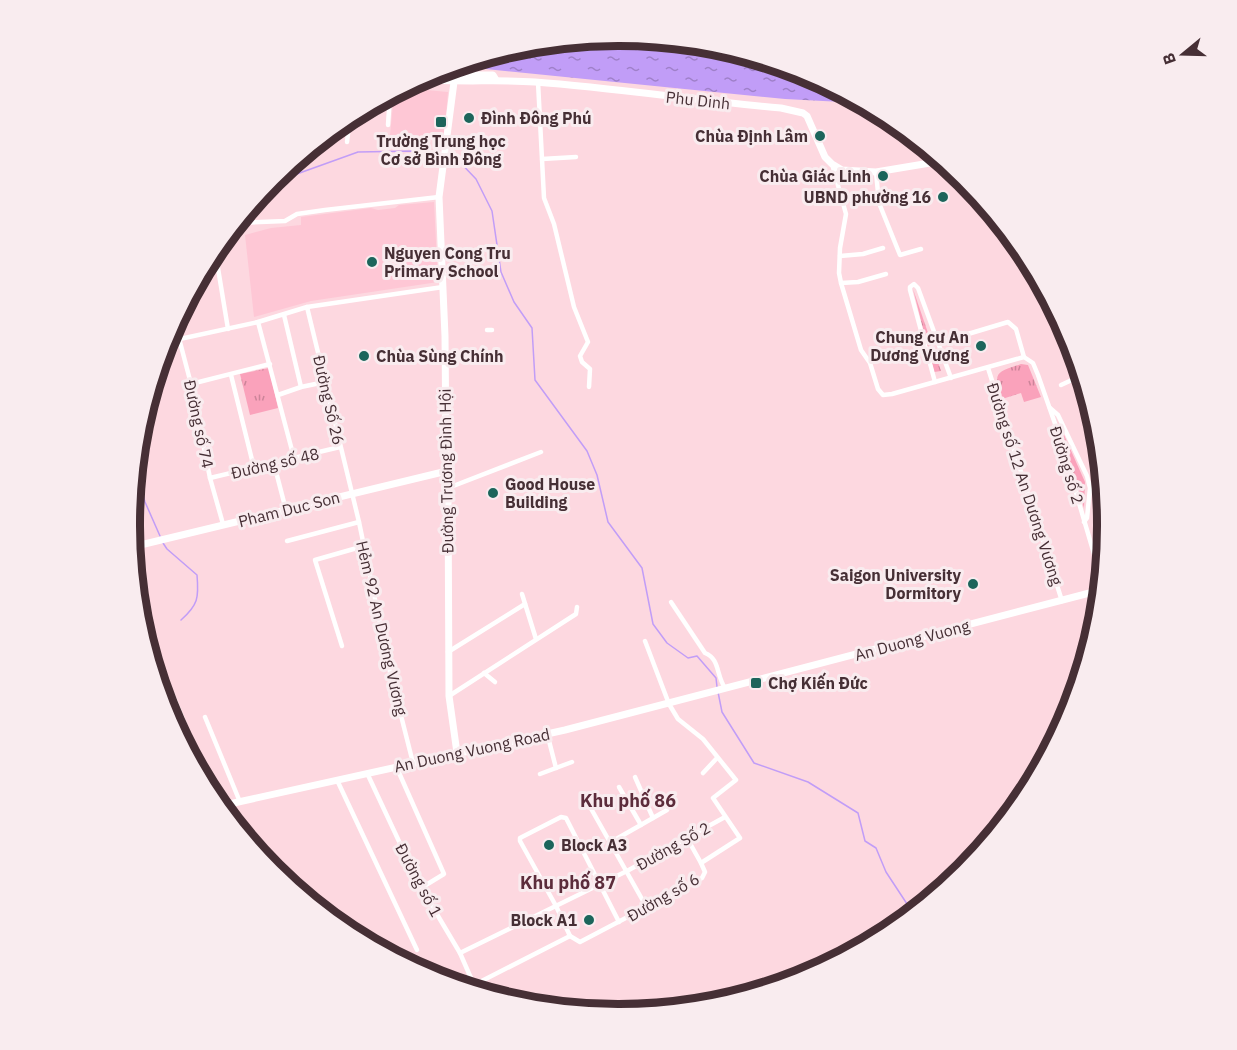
<svg xmlns="http://www.w3.org/2000/svg" width="1237" height="1050" viewBox="0 0 1237 1050" font-family="'IBM Plex Sans',sans-serif">
<style>
.built{fill:#fec7d5}
.park{fill:url(#park-tufts)}
.water{fill:url(#water-ripples)}
.lines{fill:none;stroke-linecap:round;stroke-linejoin:round}
.stream{stroke:#c19df7;stroke-width:1.5}
.street{stroke:#fff;stroke-width:4.5}
.secondary{stroke:#fff;stroke-width:7}
.poi-dot{fill:#1c655b;stroke:#f9ecef;stroke-width:2}
.labels{text-anchor:middle;dominant-baseline:central;stroke-width:6;stroke-linejoin:round;paint-order:stroke}
.street-label{font-size:16px;fill:#462f35;stroke:#f9ecef}
.poi-label{font-size:16px;font-weight:bold;fill:#462f35;stroke:#f9ecef;text-anchor:start}
.neighbourhood-label{font-size:18px;font-weight:bold;fill:#5c2c3b;stroke:#f9ecef}
.rim{fill:none;stroke:#462f35;stroke-width:8}
</style>
<defs>
<pattern id="park-tufts" width="24" height="20" patternUnits="userSpaceOnUse" patternTransform="scale(1.5)"><rect width="24" height="20" fill="#faa2bb"/><path d="M3 7l-1-3M5 7V3M7 7l1-3M15 17l-1-3M17 17v-4M19 17l1-3" fill="none" stroke="#cc8499"/></pattern>
<pattern id="water-ripples" width="26" height="14" patternUnits="userSpaceOnUse" patternTransform="scale(1.5)"><rect width="26" height="14" fill="#c19df7"/><path d="M2 4q2-2 4 0t4 0M15 11q2-2 4 0t4 0" fill="none" stroke="#9f80c9"/></pattern>
</defs>
<rect width="100%" height="100%" fill="#fdd8e0"/>
<g class="built">
<path d="M404 88 448 92 444 140 390 135 394 93Z"/>
<path d="M434 202 438 282 311 301 254 317 245 235 271 228 301 225V217L371 208 378 210 395 208 399 205Z"/>
</g>
<g class="park">
<path d="M913 289 941 371 934 372Z"/>
<path d="M1021 364 1028 365 1041 397 1024 402 1021 393 1002 399C993 372 995 373 1021 364Z"/>
<path d="M269 368 278 408 250 415 240 374Z"/>
<path d="M1061 432 1064 435 1085 482 1084 508Z"/>
</g>
<path class="water" d="M594 38 747 56 806 73 861 103 785 99 456 66 523 45Z"/>
<g class="lines">
<g class="stream">
<path d="M447 155H453L476 179 492 211 501 272 514 302 532 328 535 380 587 451 597 475 608 522 642 568 653 624 667 643 688 658 697 656 716 678 717 687"/>
<path d="M269 184 358 152 415 151 442 154"/>
<path d="M135 469 145 502 160 536"/>
<path d="M163 543 167 549 197 575C199 598 198 605 181 620"/>
<path d="M718 692 722 712 754 763 808 782 858 813 865 841 876 848 886 872 911 910V914"/>
</g>
<g class="street">
<path d="M538 82 544 198 554 224 574 307 588 342 580 356 582 362 590 369 589 387"/>
<path d="M388 125 390 95"/>
<path d="M347 142 350 117"/>
<path d="M310 159 311 148"/>
<path d="M542 159 576 157"/>
<path d="M832 164 846 214 840 248 839 273 841 283 861 350 870 363 878 389 883 395 892 394 1024 357 1033 363 1038 375 1059 435 1102 581"/>
<path d="M876 172 879 203 900 255 921 249"/>
<path d="M237 223 285 221 297 214 325 210 439 197"/>
<path d="M215 250 228 329"/>
<path d="M840 256 863 254 883 248"/>
<path d="M841 283 858 282 886 274"/>
<path d="M307 307 359 522 390 672 413 763"/>
<path d="M284 315 301 387"/>
<path d="M258 322 294 458"/>
<path d="M175 323 191 384 210 478 223 524"/>
<path d="M487 330H492"/>
<path d="M166 342 258 322 307 307 443 287"/>
<path d="M938 343 1008 322 1016 329 1024 357"/>
<path d="M988 368 1062 601"/>
<path d="M231 375 254 468"/>
<path d="M935 382 910 290V287L914 284 918 288 951 378"/>
<path d="M191 384 270 364"/>
<path d="M1061 385 1074 379 1081 372"/>
<path d="M278 395 301 387 325 382"/>
<path d="M1085 403 1089 400"/>
<path d="M1050 408 1058 415 1087 476 1090 488 1087 518 1084 522"/>
<path d="M274 464 286 510"/>
<path d="M210 478 340 447"/>
<path d="M448 488 541 452"/>
<path d="M131 513 142 544"/>
<path d="M287 541 359 522"/>
<path d="M522 594 536 639"/>
<path d="M671 602 705 653C720 659 716 675 725 688"/>
<path d="M342 646 315 560 364 546"/>
<path d="M448 652 525 604"/>
<path d="M484 673 495 682"/>
<path d="M159 685 172 693 218 804"/>
<path d="M449 696 576 614 577 607"/>
<path d="M205 717 240 802"/>
<path d="M547 733 556 768"/>
<path d="M396 766 444 874 421 888"/>
<path d="M367 773 419 884 460 953 474 985"/>
<path d="M703 773 717 758"/>
<path d="M540 774 572 762"/>
<path d="M635 777 653 818"/>
<path d="M337 780 417 950"/>
<path d="M619 787 641 825"/>
<path d="M589 805 647 908"/>
<path d="M687 838 701 863"/>
<path d="M611 842 667 810"/>
<path d="M570 936 580 942 702 878 705 872 701 863 740 838 713 798 736 780 703 739 678 719 669 704 645 641"/>
<path d="M570 936 556 906 520 841V838L561 817 566 818 619 922"/>
<path d="M460 953 627 871 725 817"/>
<path d="M422 961 430 976"/>
<path d="M468 988 570 936"/>
</g>
<g class="secondary">
<path d="M660 40 721 48"/>
<path d="M452 67 453 75H493L496 80"/>
<path d="M421 79C459 83 497 79 535 82 617 88 699 101 781 108L803 113 807 116 825 157 832 164 842 170 876 172 942 161"/>
<path d="M454 82 439 197 445 336 446 452 448 488 449 696 457 753"/>
<path d="M132 547 447 471"/>
<path d="M220 806 565 730 1101 590"/>
</g>
</g>
<g class="poi-dot">
<circle cx="469" cy="118" r="6"/>
<rect x="435" y="116" width="12" height="12" rx="3"/>
<circle cx="820" cy="136" r="6"/>
<circle cx="883" cy="176" r="6"/>
<circle cx="943" cy="197" r="6"/>
<circle cx="372" cy="262" r="6"/>
<circle cx="981" cy="346" r="6"/>
<circle cx="364" cy="356" r="6"/>
<circle cx="493" cy="493" r="6"/>
<circle cx="973" cy="584" r="6"/>
<rect x="750" y="677" width="12" height="12" rx="3"/>
<circle cx="549" cy="845" r="6"/>
<circle cx="589" cy="920" r="6"/>
</g>
<g class="labels">
<g class="street-label">
<text transform="translate(698 100) rotate(6)">Phu Dinh</text>
<text transform="translate(329 400) rotate(77)">Đường Số 26</text>
<text transform="translate(199 424) rotate(78)">Đường số 74</text>
<text transform="translate(275 463) rotate(-13)">Đường số 48</text>
<text transform="translate(1067 465) rotate(73)">Đường số 2</text>
<text transform="translate(446 471) rotate(-91)">Đường Trương Đình Hội</text>
<text transform="translate(1025 484) rotate(72)">Đường số 12 An Dương Vương</text>
<text transform="translate(289 509) rotate(-14)">Pham Duc Son</text>
<text transform="translate(382 628) rotate(77)">Hẻm 92 An Dương Vương</text>
<text transform="translate(912 640) rotate(-15)">An Duong Vuong</text>
<text transform="translate(472 750) rotate(-12)">An Duong Vuong Road</text>
<text transform="translate(673 846) rotate(-29)">Đường Số 2</text>
<text transform="translate(419 880) rotate(62)">Đường số 1</text>
<text transform="translate(663 897) rotate(-30)">Đường số 6</text>
</g>
<g class="poi-label">
<text x="481" y="118">Đình Đông Phú</text>
<text x="808" y="136" text-anchor="end">Chùa Định Lâm</text>
<text x="441" y="141" text-anchor="middle">Trường Trung học<tspan x="441" dy="18">Cơ sở Bình Đông</tspan></text>
<text x="871" y="176" text-anchor="end">Chùa Giác Linh</text>
<text x="931" y="197" text-anchor="end">UBND phường 16</text>
<text x="384" y="253">Nguyen Cong Tru<tspan x="384" dy="18">Primary School</tspan></text>
<text x="969" y="337" text-anchor="end">Chung cư An<tspan x="969" dy="18">Dương Vương</tspan></text>
<text x="376" y="356">Chùa Sùng Chính</text>
<text x="505" y="484">Good House<tspan x="505" dy="18">Building</tspan></text>
<text x="961" y="575" text-anchor="end">Saigon University<tspan x="961" dy="18">Dormitory</tspan></text>
<text x="768" y="683">Chợ Kiến Đức</text>
<text x="561" y="845">Block A3</text>
<text x="577" y="920" text-anchor="end">Block A1</text>
</g>
<g class="neighbourhood-label">
<text x="628" y="800">Khu phố 86</text>
<text x="568" y="882">Khu phố 87</text>
</g>
</g>
<path d="M0 0H1237V1050H0ZM618 46H619A478 478 0 0 1 1097 524V526A478 478 0 0 1 619 1004H618A478 478 0 0 1 140 526V524A478 478 0 0 1 618 46Z" fill="#f9ecef" fill-rule="evenodd"/>
<path class="rim" d="M618 46H619A478 478 0 0 1 1097 524V526A478 478 0 0 1 619 1004H618A478 478 0 0 1 140 526V524A478 478 0 0 1 618 46Z"/>
<g transform="translate(1183 54) rotate(251)" stroke="#f9ecef" stroke-width="4.5" paint-order="stroke">
<path d="M0-4.5L10 22L0 15L-10 22Z" fill="#462f35"/>
<text y="-9" font-size="16" font-weight="bold" text-anchor="middle" fill="#462f35">B</text>
</g>
</svg>
